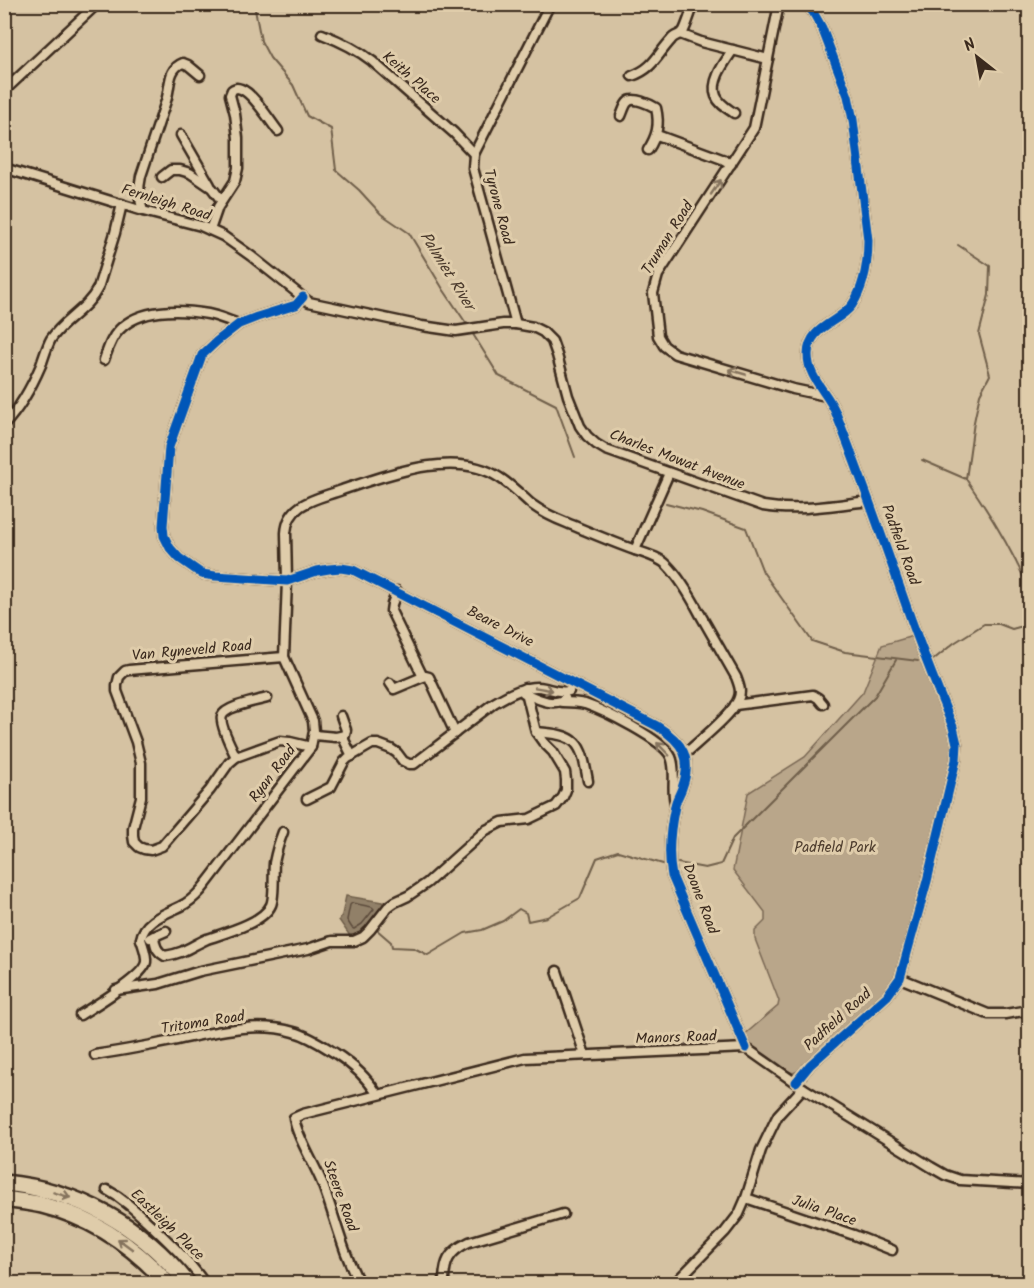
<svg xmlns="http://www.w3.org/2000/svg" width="1034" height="1288" viewBox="0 0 1034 1288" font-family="Kalam,sans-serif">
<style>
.green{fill:#b9a68a;stroke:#7a6854;stroke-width:1.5}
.water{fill:#918068;stroke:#6f5e4a;stroke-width:1.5}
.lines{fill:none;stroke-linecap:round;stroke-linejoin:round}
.shore{stroke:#5d4c3c;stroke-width:1.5}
.stream{stroke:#6f5e4a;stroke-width:2}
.street-casing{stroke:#3b2a1e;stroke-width:13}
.highway-casing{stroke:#3b2a1e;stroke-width:20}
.street{stroke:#dfccaa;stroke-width:8}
.highway{stroke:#dfccaa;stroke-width:15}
.cycleway-casing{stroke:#dfccaa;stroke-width:13}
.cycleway{stroke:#0057b8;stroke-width:9}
.oneway{stroke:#85735d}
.labels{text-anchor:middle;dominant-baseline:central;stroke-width:6;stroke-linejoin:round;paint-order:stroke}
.street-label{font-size:15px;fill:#3b2a1e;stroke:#dfccaa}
.park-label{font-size:15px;fill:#4e3d2e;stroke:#dfccaa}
.water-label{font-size:16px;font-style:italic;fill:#4c3b2d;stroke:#dfccaa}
</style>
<rect width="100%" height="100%" fill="#d5c2a2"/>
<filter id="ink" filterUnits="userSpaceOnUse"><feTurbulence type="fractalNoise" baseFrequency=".0167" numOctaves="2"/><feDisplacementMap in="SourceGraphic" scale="12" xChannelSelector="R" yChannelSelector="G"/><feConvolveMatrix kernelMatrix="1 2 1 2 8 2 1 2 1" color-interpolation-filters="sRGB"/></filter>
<g filter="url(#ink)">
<path class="green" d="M913 636 949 728 953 750 951 770 903 962 891 990 798 1071 793 1073 781 1068 748 1045 743 1036 778 1006 779 1001 755 939V931L765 921V912L733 870 748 793 805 757 863 692 882 645Z"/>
<path class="water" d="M346 896 382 902 385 908C374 920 366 933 350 936L339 920 342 915Z"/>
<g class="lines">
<path class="shore" d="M352 903 372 907 374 909 362 924 354 929 352 928 347 920 350 905Z"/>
<g class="stream">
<path d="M254 4 261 41 270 58 293 85 307 116 331 129 336 170 359 190 381 214 409 233 443 289 468 326"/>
<path d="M958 245 990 266 989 295 979 334 990 375 980 394 974 422 966 479C991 515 1013 551 1030 592"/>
<path d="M471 331 499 376 556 405 575 457"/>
<path d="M922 460 966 479"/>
<path d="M666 503 702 512 746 528 763 572 812 641 845 652 918 661"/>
<path d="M933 660 954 643 984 624H999L1012 629 1030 624"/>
<path d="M678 863 705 868 721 864 733 838 875 696 896 660"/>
<path d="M376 929 391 942 392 947 414 948 428 955 465 933 482 930 503 921 519 909 526 913 528 921 547 917 580 898 597 858 618 851 663 864"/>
</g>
<g class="street-casing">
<g id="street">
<path d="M779 4 754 128 658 275 653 293 658 336 664 346 675 354 793 389 826 396"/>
<path d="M813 12 818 4"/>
<path d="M322 34C340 41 357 49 372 61L454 133 474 154"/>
<path d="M680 34 701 42 768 59"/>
<path d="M733 50C725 62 710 81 716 96 719 104 727 108 734 113"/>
<path d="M632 76C654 68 657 55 671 40 674 35 679 36 683 32 686 28 691 11 694 4"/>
<path d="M4 91 97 4"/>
<path d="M621 116C623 112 625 104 628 102 633 96 651 105 656 108 660 125 657 136 648 150"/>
<path d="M181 135 210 185"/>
<path d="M657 135 722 159 731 164"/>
<path d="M4 168 143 211 201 226 223 236 251 256 309 302 422 326 456 331 503 324H516L533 327 543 332 552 341 557 355 568 396 580 426 587 436 596 444 606 450 763 506C798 512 834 505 869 501"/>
<path d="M162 177 171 170H180L190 173 212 188 221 200"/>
<path d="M143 211C139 198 138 189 141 176L166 101C171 86 167 69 183 63L188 65 200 75"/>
<path d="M210 230 218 207 235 181 238 168V138L235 114 230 95 232 90C236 88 236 87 241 89 253 93 270 121 278 131"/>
<path d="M303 297 296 305 257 317 239 324 217 341 202 355 169 447 163 526 164 536 170 548 179 558 202 574 215 576 287 581 317 571 329 569 341 568 353 570 657 726C683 742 693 758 682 788 680 794 676 799 675 806 670 829 667 852 672 876L746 1048"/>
<path d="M516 324 473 168 474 154 550 4"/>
<path d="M104 360C108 349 111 338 119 330 140 308 179 309 208 314 219 316 229 321 239 324"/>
<path d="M4 425C20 408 32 386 41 365 44 357 47 346 51 339 64 319 87 310 98 288L115 233 122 204"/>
<path d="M635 550 669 473"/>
<path d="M397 591 392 604 391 611 423 677"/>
<path d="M284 657 129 670 125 671 119 677 117 685V691L136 742 141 763V797L133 828V835L134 842 139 847 144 849 151 850 162 846 210 790 229 763 236 757 280 741 290 742 311 747"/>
<path d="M390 683 394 689 425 676 429 677 455 733"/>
<path d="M524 693C536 698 554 708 565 698"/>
<path d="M562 702C569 702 577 702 585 704 603 710 664 740 671 757 677 771 671 788 675 803"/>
<path d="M735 705 813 695 818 698 823 704"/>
<path d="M536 732C578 735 581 741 588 781"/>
<path d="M314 735 336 737 345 735 346 730 341 716"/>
<path d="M342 736 352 756"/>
<path d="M236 757C232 749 219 723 222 716 226 706 258 701 267 698"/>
<path d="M307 799 331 787 344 762 348 758 372 744H378L391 749 397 753 403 761 409 764H414L494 703C509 694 527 684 545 688 553 690 560 693 569 691"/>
<path d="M154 936C155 945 156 951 165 956 185 953 191 946 207 939 225 933 263 923 271 905 275 896 273 874 274 863 276 853 279 842 283 832"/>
<path d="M150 938 166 931"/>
<path d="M141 939C144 919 169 913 185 904 193 899 200 892 206 884L311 747 314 731 313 721 284 657 287 581 286 533C288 502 318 499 342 490 387 475 456 448 500 478 511 485 521 495 531 504 542 512 554 518 567 523 589 532 612 542 635 550 646 554 659 557 667 565 681 579 691 597 700 614 712 635 724 656 736 677 739 685 742 692 738 700 732 715 698 742 685 754"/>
<path d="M557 971 585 1055"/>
<path d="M900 978 988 1014H1005L1030 1010"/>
<path d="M116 990 158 984 200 971 308 949 332 941H354L363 937 370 930 388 907 395 902 408 896 427 883 486 830 502 822 529 819 556 806 563 797 566 790V780L565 772 553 752 543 742 536 732 525 688"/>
<path d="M80 1015C93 1007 144 976 146 962 147 955 143 946 141 939"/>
<path d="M95 1055C119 1051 143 1047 167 1042 209 1034 252 1020 294 1032 309 1036 322 1045 335 1053 352 1064 366 1076 377 1094"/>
<path d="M796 1082 810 1065 887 996 900 978 927 881 956 760 957 744 953 727C937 688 921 648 907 608 884 542 861 476 835 411 827 392 808 378 808 355 808 326 839 323 852 305 864 287 868 261 868 240L853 120 848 96 822 28 813 12 806 4"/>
<path d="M107 1190C124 1199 137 1212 151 1225 170 1243 190 1262 205 1284"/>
<path d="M746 1198 854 1235 892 1250"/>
<path d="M360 1284C342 1252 335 1216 322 1183 315 1165 296 1135 294 1118L303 1114 525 1058 746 1048 803 1088 931 1167 945 1175 960 1180 1030 1184"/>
<path d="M444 1284C444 1262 448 1252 469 1242L563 1214"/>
<path d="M674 1284 725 1232 739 1214 746 1198 761 1150 775 1121 778 1115 803 1088"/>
</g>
</g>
<g class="highway-casing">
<g id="highway">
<path d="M4 1183C78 1190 142 1226 188 1284"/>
<path d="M4 1199C17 1201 30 1202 42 1205 91 1217 134 1246 168 1284"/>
</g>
</g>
<use href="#street" class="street"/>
<use href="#highway" class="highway"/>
<g class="cycleway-casing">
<g id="cycleway">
<path d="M303 297 296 305 257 317 239 324 217 341 202 355 169 447 163 526 164 536 170 548 179 558 202 574 215 576 287 581 317 571 329 569 341 568 353 570 657 726C683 742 693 758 682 788 680 794 676 799 675 806 670 829 667 852 672 876L746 1048"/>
<path d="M796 1082 810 1065 887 996 900 978 927 881 956 760 957 744 953 727C937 688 921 648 907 608 884 542 861 476 835 411 827 392 808 378 808 355 808 326 839 323 852 305 864 287 868 261 868 240L853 120 848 96 822 28 813 12 806 4"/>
</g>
</g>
<use href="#cycleway" class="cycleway"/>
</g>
<defs><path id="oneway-shaft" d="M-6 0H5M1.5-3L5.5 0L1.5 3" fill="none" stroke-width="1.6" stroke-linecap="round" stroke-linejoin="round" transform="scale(1.5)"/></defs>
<g class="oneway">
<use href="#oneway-shaft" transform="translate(716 187) rotate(-56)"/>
<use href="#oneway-shaft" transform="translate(737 372) rotate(-164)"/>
<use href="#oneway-shaft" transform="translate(544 689) rotate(10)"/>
<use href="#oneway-shaft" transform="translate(663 749) rotate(-134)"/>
<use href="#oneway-shaft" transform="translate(62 1195) rotate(17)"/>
<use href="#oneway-shaft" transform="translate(125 1244) rotate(-144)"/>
</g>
</g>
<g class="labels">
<g class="street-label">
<text transform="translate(411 78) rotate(41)">Keith Place</text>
<text transform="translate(166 203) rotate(17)">Fernleigh Road</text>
<text transform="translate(498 207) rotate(75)">Tyrone Road</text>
<text transform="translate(668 238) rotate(-58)">Truman Road</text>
<text transform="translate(677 460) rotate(21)">Charles Mowat Avenue</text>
<text transform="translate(900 545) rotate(70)">Padfield Road</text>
<text transform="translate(500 627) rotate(27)">Beare Drive</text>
<text transform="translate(192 651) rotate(-5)">Van Ryneveld Road</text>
<text transform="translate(273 774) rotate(-53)">Ryan Road</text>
<text transform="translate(700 899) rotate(69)">Doone Road</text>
<text transform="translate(838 1020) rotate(-42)">Padfield Road</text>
<text transform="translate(203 1023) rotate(-9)">Tritoma Road</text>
<text transform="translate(676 1038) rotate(-2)">Manors Road</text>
<text transform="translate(340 1196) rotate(70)">Steere Road</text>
<text transform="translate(824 1211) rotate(19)">Julia Place</text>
<text transform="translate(167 1225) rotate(44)">Eastleigh Place</text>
</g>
<g class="park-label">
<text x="835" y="848">Padfield Park</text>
</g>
<g class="water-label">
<text transform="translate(447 271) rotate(58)">Palmiet River</text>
</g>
</g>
<rect width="1034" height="1288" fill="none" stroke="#dfccaa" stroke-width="24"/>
<rect x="12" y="12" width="1010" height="1264" fill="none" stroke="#3b2a1e" stroke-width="2" filter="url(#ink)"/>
<g transform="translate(977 57) rotate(329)" stroke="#dfccaa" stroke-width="4.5" paint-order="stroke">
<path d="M0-4.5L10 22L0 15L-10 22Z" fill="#3b2a1e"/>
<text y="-9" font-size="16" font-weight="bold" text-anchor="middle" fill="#3b2a1e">N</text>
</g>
</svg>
